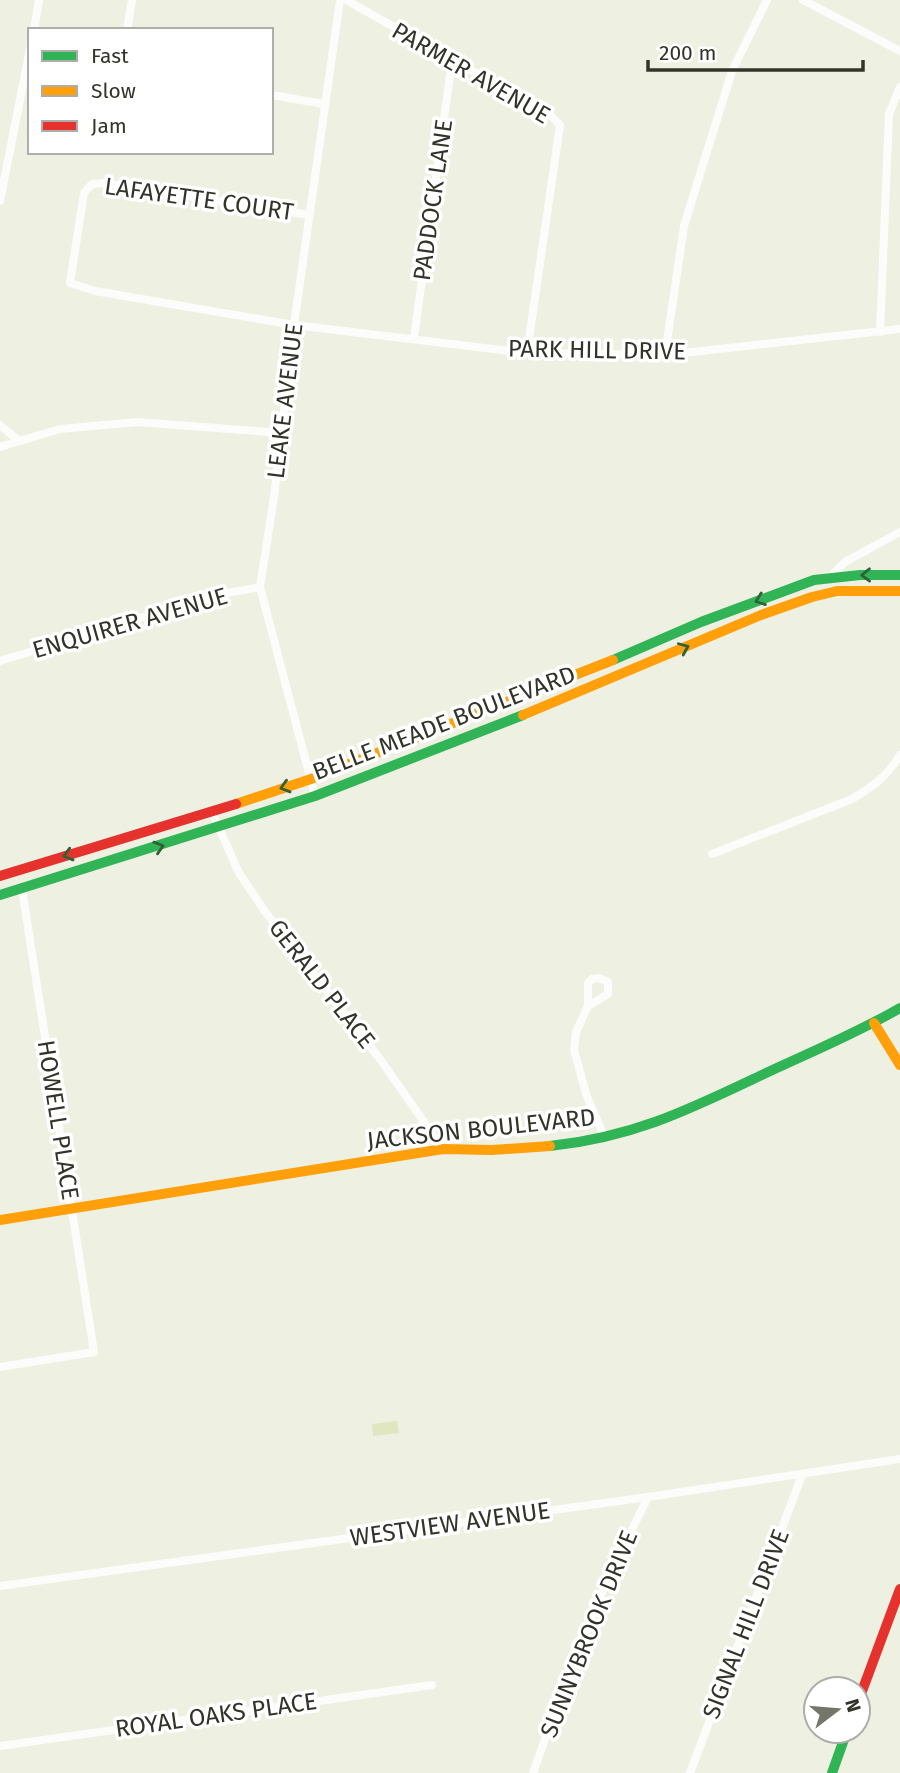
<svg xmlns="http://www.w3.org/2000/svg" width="900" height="1773" viewBox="0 0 900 1773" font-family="'Fira Sans',sans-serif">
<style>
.green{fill:#e0e7c0}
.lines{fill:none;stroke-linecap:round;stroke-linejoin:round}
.street{stroke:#fcfdfb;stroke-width:8}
.fast{stroke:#30b455;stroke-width:10}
.slow{stroke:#ff9f0a;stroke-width:10}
.jam{stroke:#e5322d;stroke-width:10}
.oneway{stroke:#316139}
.labels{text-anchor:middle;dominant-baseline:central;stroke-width:7;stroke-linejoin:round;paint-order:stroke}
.street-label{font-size:24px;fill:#32342a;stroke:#fff}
</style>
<rect width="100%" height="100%" fill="#eef0e2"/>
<path class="green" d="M397 1421 399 1433 373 1436 372 1424Z"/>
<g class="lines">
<g class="street">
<path d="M346 0 549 114 560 125 527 353"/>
<path d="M803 0 900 51"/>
<path d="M34 30 39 0"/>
<path d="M127 30 132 0"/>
<path d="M271 95 324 104"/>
<path d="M0 201 30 49"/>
<path d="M309 215 104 183 92 184 84 193 70 283 95 291 294 325 527 353 665 355 900 329"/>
<path d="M880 332 889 114 900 87"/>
<path d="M414 338 452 61"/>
<path d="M665 355 684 226 732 71 767 0"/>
<path d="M0 425 19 441"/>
<path d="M0 447 60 429 137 422 282 433"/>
<path d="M831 576 845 562 900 532"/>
<path d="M0 661 212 596 260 587"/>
<path d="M315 796 260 587 274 497 294 325 340 0"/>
<path d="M212 812 239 873 266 913 380 1059 443 1149"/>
<path d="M712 854 852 799C872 787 888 776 900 755"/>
<path d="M588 1006 608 994V982L599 978 592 979 588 983V1006L576 1032 574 1050 587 1097 605 1138"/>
<path d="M0 1367 94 1352 22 889"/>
<path d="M0 1586 648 1497 900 1459"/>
<path d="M0 1746 432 1685"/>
<path d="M533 1773 567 1677 608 1578 648 1497"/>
<path d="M690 1773 802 1475"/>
</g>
<g class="fast">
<path d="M613 660 701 622 814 580 860 575H900"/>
<path d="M0 895 315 796 523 715"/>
<path d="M550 1146C635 1137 690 1109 766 1073 811 1052 857 1033 900 1008"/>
<path d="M832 1773 847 1731"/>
</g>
<g class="slow">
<path d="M523 715 761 615 812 597 837 591H900"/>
<path d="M236 804 311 779 613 660"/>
<path d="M874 1023 900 1065"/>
<path d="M0 1220 443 1149 492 1150 550 1146"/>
</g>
<g class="jam">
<path d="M0 876 236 804"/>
<path d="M858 1702 900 1589"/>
</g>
</g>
<defs><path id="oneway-chevron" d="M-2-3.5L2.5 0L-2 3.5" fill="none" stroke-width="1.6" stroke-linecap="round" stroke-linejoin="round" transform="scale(1.75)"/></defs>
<g class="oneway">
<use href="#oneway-chevron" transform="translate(866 575) rotate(179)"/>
<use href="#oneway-chevron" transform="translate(760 600) rotate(160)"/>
<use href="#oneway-chevron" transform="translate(684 648) rotate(-23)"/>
<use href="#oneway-chevron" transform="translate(285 787) rotate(163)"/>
<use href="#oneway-chevron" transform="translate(159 847) rotate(-17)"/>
<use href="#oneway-chevron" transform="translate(68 855) rotate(164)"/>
</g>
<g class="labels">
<g class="street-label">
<text transform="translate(471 73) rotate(30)">PARMER AVENUE</text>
<text transform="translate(199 199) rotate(8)">LAFAYETTE COURT</text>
<text transform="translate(433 200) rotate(-82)">PADDOCK LANE</text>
<text transform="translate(597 350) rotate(1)">PARK HILL DRIVE</text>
<text transform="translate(285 401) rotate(-83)">LEAKE AVENUE</text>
<text transform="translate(130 623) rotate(-16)">ENQUIRER AVENUE</text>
<text transform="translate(444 723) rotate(-21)">BELLE MEADE BOULEVARD</text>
<text transform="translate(322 984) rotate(52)">GERALD PLACE</text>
<text transform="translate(58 1120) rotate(81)">HOWELL PLACE</text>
<text transform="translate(481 1129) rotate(-6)">JACKSON BOULEVARD</text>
<text transform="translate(450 1524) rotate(-8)">WESTVIEW AVENUE</text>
<text transform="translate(746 1624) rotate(-69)">SIGNAL HILL DRIVE</text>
<text transform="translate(589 1634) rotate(-68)">SUNNYBROOK DRIVE</text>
<text transform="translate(216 1715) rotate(-8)">ROYAL OAKS PLACE</text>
</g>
</g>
<rect x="28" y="28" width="245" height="126" fill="#ffffff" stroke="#adaeaa" stroke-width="2"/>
<rect x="42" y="51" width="35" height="10" fill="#30b455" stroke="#adaeaa" stroke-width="2"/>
<text x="91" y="63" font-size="21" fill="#32342a">Fast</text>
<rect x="42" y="86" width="35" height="10" fill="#ff9f0a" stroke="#adaeaa" stroke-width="2"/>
<text x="91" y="98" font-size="21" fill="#32342a">Slow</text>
<rect x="42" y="121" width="35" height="10" fill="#e5322d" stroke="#adaeaa" stroke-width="2"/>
<text x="91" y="133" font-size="21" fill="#32342a">Jam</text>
<g transform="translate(837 1710) rotate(74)"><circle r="33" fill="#ffffff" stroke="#adaeaa" stroke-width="2"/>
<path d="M0-5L12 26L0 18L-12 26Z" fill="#74766a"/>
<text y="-10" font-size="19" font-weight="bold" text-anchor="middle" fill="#32342a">N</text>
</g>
<path d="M648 60v10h215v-10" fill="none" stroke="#32342a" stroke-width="3.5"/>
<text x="659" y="60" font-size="21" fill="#32342a" stroke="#ffffff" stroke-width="5" paint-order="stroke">200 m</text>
</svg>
